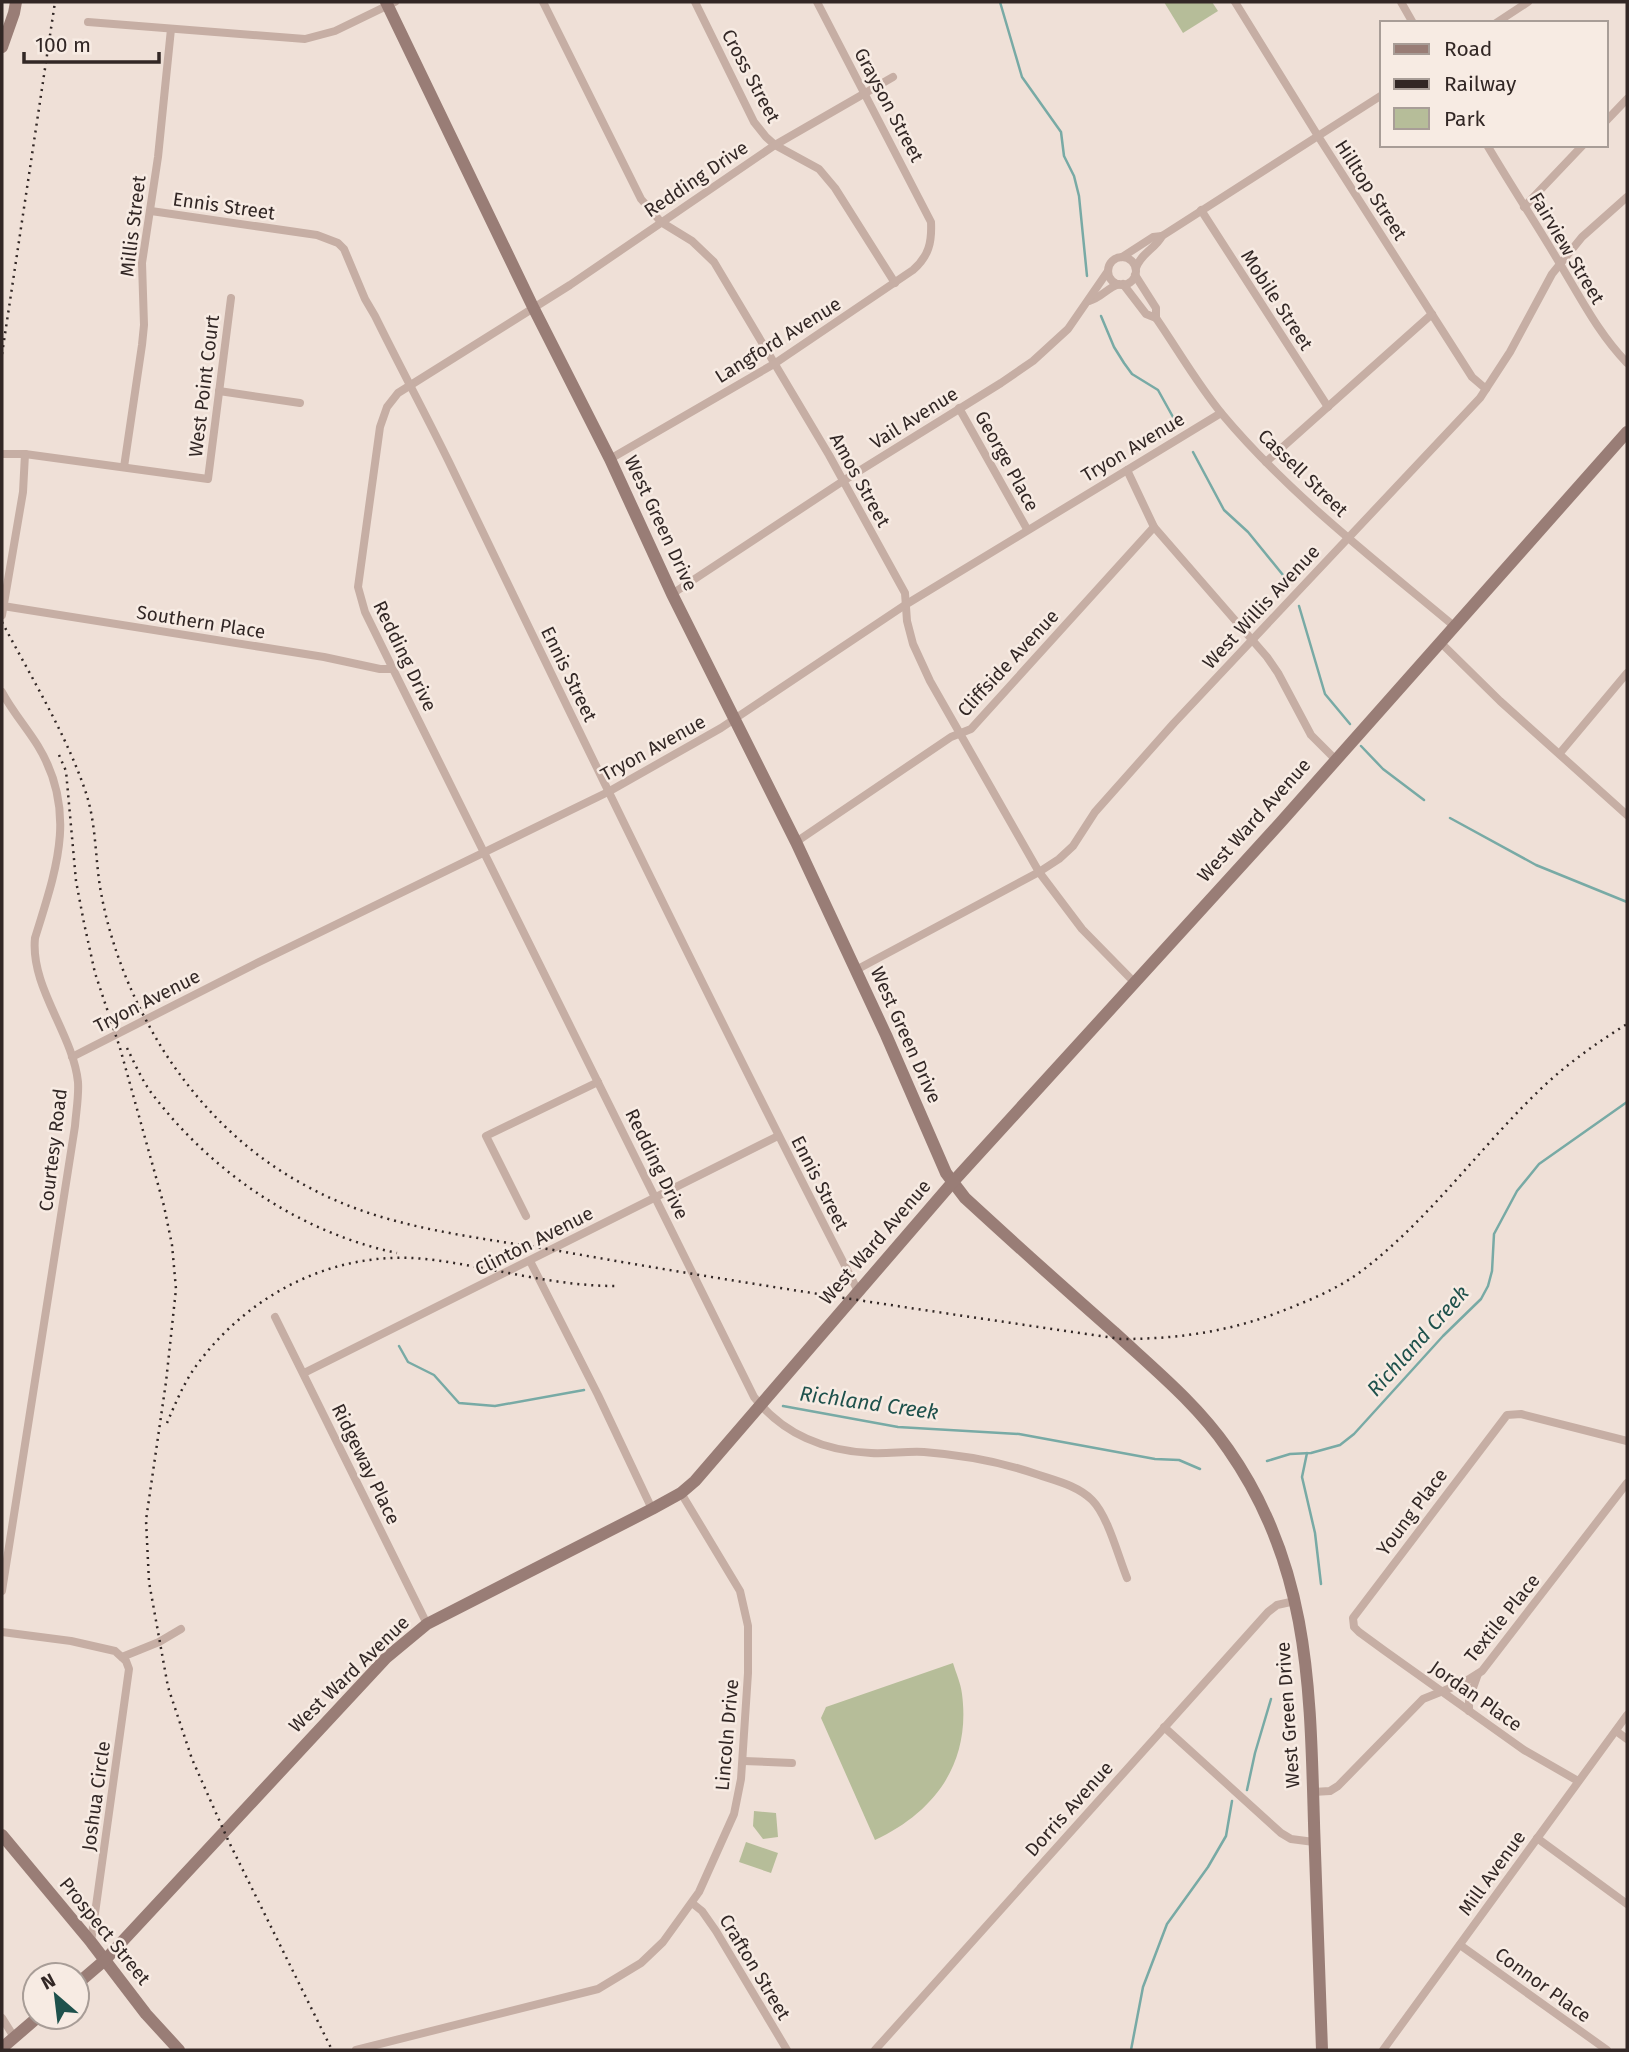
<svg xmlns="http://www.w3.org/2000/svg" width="1629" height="2052" viewBox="0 0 1629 2052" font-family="'Fira Sans',sans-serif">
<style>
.green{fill:#b6bd99}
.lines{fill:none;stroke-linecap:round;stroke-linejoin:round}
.stream{stroke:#78aaa5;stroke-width:2.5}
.street{stroke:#c6aea4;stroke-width:8}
.secondary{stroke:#997d76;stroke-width:12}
.rail{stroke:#322725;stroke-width:2.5;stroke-dasharray:2 5;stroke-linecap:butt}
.labels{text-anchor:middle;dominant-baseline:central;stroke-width:5;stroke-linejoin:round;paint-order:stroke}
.street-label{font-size:19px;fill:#322725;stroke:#f7ebe3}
.water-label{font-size:21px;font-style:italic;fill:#1e514c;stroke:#f7ebe3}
</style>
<rect width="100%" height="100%" fill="#efe0d7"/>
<g class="green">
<path d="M1164 2H1212L1218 11 1183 33Z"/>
<path d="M953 1663C956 1673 961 1684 962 1694 971 1763 935 1812 875 1840L821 1718 826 1707Z"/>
<path d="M754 1811 776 1813 778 1837 763 1839 753 1826Z"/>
<path d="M746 1842 778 1853 771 1873 739 1862Z"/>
</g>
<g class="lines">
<g class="stream">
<path d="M1000 2 1022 77 1061 132 1064 156 1074 176 1079 196 1087 276"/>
<path d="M1101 316 1114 347 1124 363 1132 374 1158 390 1173 417"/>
<path d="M1193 452 1224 510 1248 532 1283 575"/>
<path d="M1299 606 1325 694 1350 724"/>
<path d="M1361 746 1383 769 1424 800"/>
<path d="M1450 818 1536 865 1627 902"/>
<path d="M399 1346 408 1362 434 1375 459 1403 495 1406 584 1390"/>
<path d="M783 1406 898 1427 1019 1434 1155 1459 1179 1460 1200 1469"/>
<path d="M1307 1453 1302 1477 1315 1533 1321 1584"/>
<path d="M1267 1461 1290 1454 1311 1453 1340 1445 1354 1434 1443 1336 1481 1299 1488 1286 1492 1271 1494 1234 1517 1191 1539 1164 1627 1102"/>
<path d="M1247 1790 1255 1753 1271 1699"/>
<path d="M1131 2050 1143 1987 1167 1924 1208 1867 1226 1836 1232 1801"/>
</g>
<g class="street">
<path d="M543 2 641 199 661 222 692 241 714 262 829 455 905 593 907 621 913 644 930 681 1039 872 1082 929 1134 982"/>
<path d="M695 2 754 122 766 137 775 145 819 169 835 188 895 283"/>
<path d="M1235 2 1318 136 1472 377 1486 389"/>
<path d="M1401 2 1413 23"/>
<path d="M88 22 305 39 335 31 395 2"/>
<path d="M1496 23 1528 2"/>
<path d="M893 77 775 145 570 285 398 393 387 407 380 427 358 587 365 612 393 669 754 1397C783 1434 825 1451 871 1453 888 1454 906 1451 924 1452 964 1455 1002 1462 1039 1475 1057 1481 1078 1486 1092 1500 1108 1516 1118 1556 1127 1578"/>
<path d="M1606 121 1627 99"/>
<path d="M1487 145C1513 189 1541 231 1566 274 1585 306 1601 336 1627 363"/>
<path d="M1524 207 1583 145"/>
<path d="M1201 210 1328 407"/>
<path d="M151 211 317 235 338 243 344 249 365 299 375 316C399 365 425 413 449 462 583 740 717 1017 858 1291"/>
<path d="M1122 257 1153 237 1162 236 1382 95"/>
<circle cx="1122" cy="271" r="14"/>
<path d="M1136 268C1141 253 1155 249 1162 236"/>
<path d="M1135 275 1156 308V318C1178 350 1198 385 1222 414 1290 495 1374 559 1454 626"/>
<path d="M1123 284 1146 314 1156 318"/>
<path d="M1089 301C1101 298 1107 288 1119 284"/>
<path d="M219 391 300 403"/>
<path d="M959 408 1027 529"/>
<path d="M2 454H25L208 479 231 298"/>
<path d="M610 459 774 364 913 270C929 256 932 242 931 222L817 2"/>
<path d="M1266 462 1432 314"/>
<path d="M124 467 142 345 144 325 142 263 158 157 171 29"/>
<path d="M1127 470 1154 527 1267 657 1278 673 1311 735 1335 759"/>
<path d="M672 594 843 481 1001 383 1033 361 1068 329 1108 271"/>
<path d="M3 606 324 657 380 669H393"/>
<path d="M2 615 23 492 25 454"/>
<path d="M1440 642 1500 701 1627 815"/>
<path d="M2 692C12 711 27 728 38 746 78 812 56 870 35 938 30 987 73 1034 78 1082 79 1096 76 1112 75 1126L2 1591"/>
<path d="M1560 753 1627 673"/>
<path d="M796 842 951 737 971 729 1154 527"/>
<path d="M856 970 1039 872 1059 859 1073 846 1095 812 1174 723 1480 398 1510 352 1552 274 1582 237 1627 197"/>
<path d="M72 1057 255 964 608 792 721 728 905 605 1221 413"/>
<path d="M526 1216 486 1136 598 1082"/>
<path d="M530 1261 598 1395 652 1509"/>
<path d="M275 1317 427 1624"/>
<path d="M304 1373 778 1136"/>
<path d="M2 1632 71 1641 115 1651 126 1661 129 1669 91 1942"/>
<path d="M122 1657 159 1642 181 1629"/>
<path d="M1469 1711V1699L1478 1674"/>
<path d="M1164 1727 1281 1833 1291 1839 1314 1842"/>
<path d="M1616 1731 1627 1739"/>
<path d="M744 1761 792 1763"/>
<path d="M1578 1781 1524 1750 1385 1651 1359 1632 1354 1627 1353 1618 1507 1415 1521 1414 1627 1441"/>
<path d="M1313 1792 1330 1791 1338 1786 1423 1699 1463 1683 1482 1671 1627 1483"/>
<path d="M1537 1838 1627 1904"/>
<path d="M692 1903 702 1911 716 1931 787 2050"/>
<path d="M1460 1945 1607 2050"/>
<path d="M2 2018 14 2037"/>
<path d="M356 2050 598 1989 641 1963 663 1942 699 1892 734 1814 741 1779 748 1673V1626L740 1591 681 1493"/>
<path d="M875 2050 1268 1612 1277 1605 1295 1601"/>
<path d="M1383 2050 1627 1715"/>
</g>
<g class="secondary">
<path d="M386 2 533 307 610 459 672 594 796 842 886 1035 946 1173 965 1198C1014 1243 1064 1288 1114 1332 1154 1369 1197 1404 1228 1449 1310 1566 1310 1688 1314 1823 1316 1899 1319 1975 1322 2050"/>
<path d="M2 47 14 13 16 2"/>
<path d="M2 1835 91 1942 146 2014 179 2050"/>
<path d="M77 1984 105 1960 386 1658 427 1624 652 1509 681 1493 695 1481 952 1183 1281 822 1627 432"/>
<path d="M2 2048 38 2017"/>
</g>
<g class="rail">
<path d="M2 354 55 2"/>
<path d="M2 622C31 677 65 732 85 790 96 821 95 855 100 887 110 946 133 1002 165 1053 203 1111 250 1157 312 1189 389 1230 480 1237 565 1252 750 1285 936 1312 1121 1339 1185 1339 1238 1330 1297 1305 1320 1296 1343 1285 1363 1270 1432 1217 1483 1143 1546 1084 1571 1061 1598 1042 1627 1024"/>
<path d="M59 755 66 771 76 881 84 923 95 973 120 1048 164 1206 172 1245 176 1289 166 1382 146 1520 149 1582 168 1687 192 1759 228 1840 332 2050"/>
<path d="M127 1048C134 1062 141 1078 150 1091 210 1171 298 1232 397 1253"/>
<path d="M167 1423C176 1402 185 1380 199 1362 252 1292 336 1250 425 1259 489 1266 550 1286 615 1286"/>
</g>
</g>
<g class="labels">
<g class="street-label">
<text transform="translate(751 76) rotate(62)">Cross Street</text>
<text transform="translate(889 105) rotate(62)">Grayson Street</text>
<text transform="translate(696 179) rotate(-34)">Redding Drive</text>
<text transform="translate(1371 190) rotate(57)">Hilltop Street</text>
<text transform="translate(224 206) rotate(8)">Ennis Street</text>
<text transform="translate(133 226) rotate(-83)">Millis Street</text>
<text transform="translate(1567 248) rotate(59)">Fairview Street</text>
<text transform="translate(1277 300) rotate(57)">Mobile Street</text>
<text transform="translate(778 340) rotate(-32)">Langford Avenue</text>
<text transform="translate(204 386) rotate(-83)">West Point Court</text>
<text transform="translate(914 418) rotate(-32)">Vail Avenue</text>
<text transform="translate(1133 447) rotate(-31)">Tryon Avenue</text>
<text transform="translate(1007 461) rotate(61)">George Place</text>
<text transform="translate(1303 473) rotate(44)">Cassell Street</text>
<text transform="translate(860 480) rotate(61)">Amos Street</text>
<text transform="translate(661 523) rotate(65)">West Green Drive</text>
<text transform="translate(1261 607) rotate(-47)">West Willis Avenue</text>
<text transform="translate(201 622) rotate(9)">Southern Place</text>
<text transform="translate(405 656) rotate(64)">Redding Drive</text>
<text transform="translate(1008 663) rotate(-47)">Cliffside Avenue</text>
<text transform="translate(569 674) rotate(64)">Ennis Street</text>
<text transform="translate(653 748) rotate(-29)">Tryon Avenue</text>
<text transform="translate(1254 820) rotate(-48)">West Ward Avenue</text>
<text transform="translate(147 1001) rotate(-27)">Tryon Avenue</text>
<text transform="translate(906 1035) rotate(66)">West Green Drive</text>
<text transform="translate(53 1150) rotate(-83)">Courtesy Road</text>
<text transform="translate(657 1164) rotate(64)">Redding Drive</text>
<text transform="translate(820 1183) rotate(63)">Ennis Street</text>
<text transform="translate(534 1241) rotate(-27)">Clinton Avenue</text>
<text transform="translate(875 1242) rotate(-49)">West Ward Avenue</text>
<text transform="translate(366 1464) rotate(64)">Ridgeway Place</text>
<text transform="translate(1412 1512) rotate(-53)">Young Place</text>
<text transform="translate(1502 1618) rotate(-51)">Textile Place</text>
<text transform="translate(349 1674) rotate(-44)">West Ward Avenue</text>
<text transform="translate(1476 1696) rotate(35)">Jordan Place</text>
<text transform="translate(1288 1715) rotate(-94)">West Green Drive</text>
<text transform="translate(727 1735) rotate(-85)">Lincoln Drive</text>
<text transform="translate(96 1796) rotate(-82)">Joshua Circle</text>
<text transform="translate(1069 1809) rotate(-48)">Dorris Avenue</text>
<text transform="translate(1492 1873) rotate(-54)">Mill Avenue</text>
<text transform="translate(105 1931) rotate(51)">Prospect Street</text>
<text transform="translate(755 1967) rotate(59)">Crafton Street</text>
<text transform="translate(1543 1985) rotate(36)">Connor Place</text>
</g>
<g class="water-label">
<text transform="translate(1418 1341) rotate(-48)">Richland Creek</text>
<text transform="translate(869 1403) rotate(8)">Richland Creek</text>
</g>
</g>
<rect width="1629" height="2052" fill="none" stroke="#322725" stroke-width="7"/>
<rect x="1380" y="21" width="228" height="126" fill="#f7ebe3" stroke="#a89d97" stroke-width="2"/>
<rect x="1394" y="44" width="35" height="10" fill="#997d76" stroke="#a89d97" stroke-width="2"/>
<text x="1444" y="56" font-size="21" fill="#322725">Road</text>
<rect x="1394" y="79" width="35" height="10" fill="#322725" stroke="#a89d97" stroke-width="2"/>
<text x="1444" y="91" font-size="21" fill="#322725">Railway</text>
<rect x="1394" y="108" width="35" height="21" fill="#b6bd99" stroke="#a89d97" stroke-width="2"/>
<text x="1444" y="126" font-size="21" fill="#322725">Park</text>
<g transform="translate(56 1996) rotate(332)"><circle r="33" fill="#f7ebe3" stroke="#a89d97" stroke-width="2"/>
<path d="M0-5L12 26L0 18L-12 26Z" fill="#1e514c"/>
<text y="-10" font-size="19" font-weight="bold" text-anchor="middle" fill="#322725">N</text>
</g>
<path d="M24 52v10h135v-10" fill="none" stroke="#322725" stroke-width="3.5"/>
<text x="35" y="52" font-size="21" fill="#322725" stroke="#f7ebe3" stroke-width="5" paint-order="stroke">100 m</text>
</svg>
